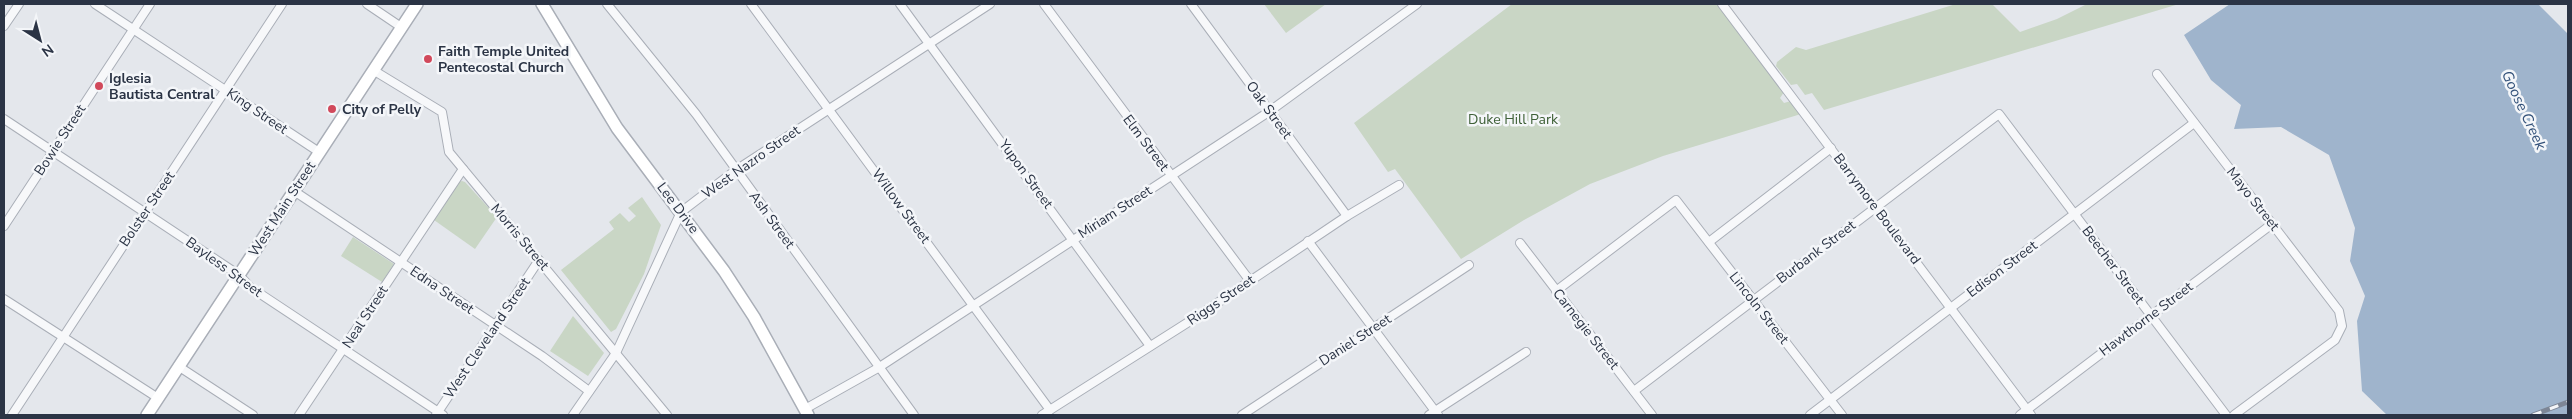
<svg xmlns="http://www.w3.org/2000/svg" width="2572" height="419" viewBox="0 0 2572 419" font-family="'Nunito Sans',sans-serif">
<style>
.green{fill:#c9d6c5}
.water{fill:#9fb4cc}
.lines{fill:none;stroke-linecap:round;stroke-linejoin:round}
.street-casing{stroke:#a9aeb7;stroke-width:10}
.secondary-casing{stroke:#a9aeb7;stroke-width:14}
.street{stroke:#f7f8fa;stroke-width:8}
.secondary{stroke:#fff;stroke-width:11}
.rail-casing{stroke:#7d8696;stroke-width:5}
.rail{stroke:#f4f6f9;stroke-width:3;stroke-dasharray:9;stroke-linecap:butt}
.poi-dot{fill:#d1495b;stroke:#f4f6f9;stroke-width:2}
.labels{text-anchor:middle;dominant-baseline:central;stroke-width:5;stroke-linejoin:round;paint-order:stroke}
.poi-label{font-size:14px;font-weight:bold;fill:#2b3445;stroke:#f4f6f9;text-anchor:start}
.street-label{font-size:14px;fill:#2b3445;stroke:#f4f6f9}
.park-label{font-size:14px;fill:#3f6138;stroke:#f4f6f9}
.water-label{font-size:15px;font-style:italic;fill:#34527a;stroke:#f4f6f9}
</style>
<rect width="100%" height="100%" fill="#e4e7ec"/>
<g class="green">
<path d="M1264 4H1326L1286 33Z"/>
<path d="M1512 4H1717L1784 92 1780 98 1784 103 1791 101 1801 114 1663 156 1590 184 1524 220 1461 259 1395 169 1388 172 1354 123Z"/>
<path d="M1956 4H1992L2020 32 2057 19 2087 4H2179L1824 110 1812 93 1805 95 1797 84 1791 85 1776 66 1777 62 1796 47 1806 50Z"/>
<path d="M462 181 465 182 497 217 475 249 434 220 459 182Z"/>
<path d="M642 197 661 225 644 274 616 329 611 332 561 270 614 229 609 222 620 213 629 222 636 216 628 208Z"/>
<path d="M353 237 394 264 382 282 341 256Z"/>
<path d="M573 316 604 353 588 376 550 351Z"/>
</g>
<path class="water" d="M2230 4H2538L2568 34V415H2387L2362 391 2357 321 2365 296 2350 261 2355 228 2329 155 2281 127 2234 129 2241 105 2211 80 2184 35Z"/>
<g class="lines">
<g class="street-casing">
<g id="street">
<path d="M95 4 319 152"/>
<path d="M367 4 401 27"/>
<path d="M607 4 696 114 914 415"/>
<path d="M751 4 1050 410"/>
<path d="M900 4 1150 346"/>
<path d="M1044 4 1250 281"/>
<path d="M1191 4 1347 216"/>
<path d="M1722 4 2031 415"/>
<path d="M4 26 19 4"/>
<path d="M373 70 442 112 449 152 667 415"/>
<path d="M2157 74 2339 311 2342 326 2335 340 2234 415"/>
<path d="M4 119 239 275 250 287 443 415"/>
<path d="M294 191 542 356 589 391"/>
<path d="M4 226 150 4"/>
<path d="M1308 241 1438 415"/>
<path d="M1709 242 1831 148"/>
<path d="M1520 243 1652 415"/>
<path d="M1556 291 1676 200 1842 415"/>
<path d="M4 299 158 398"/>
<path d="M178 366 253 415"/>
<path d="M1634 391 1999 114 2226 415"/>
<path d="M805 409 878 368 1270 111 1417 4"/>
<path d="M12 415 282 4"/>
<path d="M299 415 463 169"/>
<path d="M436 415 539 260"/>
<path d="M573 415 616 353 681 212 736 170 990 4"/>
<path d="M1042 415 1198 316 1347 216 1399 185"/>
<path d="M1242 415 1469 265"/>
<path d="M1429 415 1526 352"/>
<path d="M1810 415 2194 123"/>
<path d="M2020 415 2272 224"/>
</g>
</g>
<g class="secondary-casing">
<g id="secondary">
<path d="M542 4 617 128 724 271 754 317 808 415"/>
<path d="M147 415 417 4"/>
</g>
</g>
<use href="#street" class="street"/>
<use href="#secondary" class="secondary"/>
<g class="rail-casing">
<path id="rail" d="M2533 415 2568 402"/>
</g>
<use href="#rail" class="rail"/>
</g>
<g class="poi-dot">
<circle cx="428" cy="59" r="5"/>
<circle cx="99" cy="86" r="5"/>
<circle cx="332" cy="109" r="5"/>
</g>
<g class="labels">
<g class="poi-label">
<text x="438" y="51">Faith Temple United<tspan x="438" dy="16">Pentecostal Church</tspan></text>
<text x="109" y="78">Iglesia<tspan x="109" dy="16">Bautista Central</tspan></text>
<text x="342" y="109">City of Pelly</text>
</g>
<g class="street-label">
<text transform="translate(1269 110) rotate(54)">Oak Street</text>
<text transform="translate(257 111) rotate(34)">King Street</text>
<text transform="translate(60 140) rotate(-57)">Bowie Street</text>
<text transform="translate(1146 143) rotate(53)">Elm Street</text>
<text transform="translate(751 162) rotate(-35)">West Nazro Street</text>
<text transform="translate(1026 174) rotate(54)">Yupon Street</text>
<text transform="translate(2253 199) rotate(52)">Mayo Street</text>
<text transform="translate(901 206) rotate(54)">Willow Street</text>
<text transform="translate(678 208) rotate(53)">Lee Drive</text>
<text transform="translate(147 209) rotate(-56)">Bolster Street</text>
<text transform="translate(282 209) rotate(-57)">West Main Street</text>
<text transform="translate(1877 209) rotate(53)">Barrymore Boulevard</text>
<text transform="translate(1115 212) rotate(-33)">Miriam Street</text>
<text transform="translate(772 220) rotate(54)">Ash Street</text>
<text transform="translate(520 237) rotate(50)">Morris Street</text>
<text transform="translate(1816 252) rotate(-37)">Burbank Street</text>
<text transform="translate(2113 265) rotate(53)">Beecher Street</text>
<text transform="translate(224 267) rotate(36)">Bayless Street</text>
<text transform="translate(2002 269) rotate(-37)">Edison Street</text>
<text transform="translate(442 290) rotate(34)">Edna Street</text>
<text transform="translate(1221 300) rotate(-34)">Riggs Street</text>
<text transform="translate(1759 308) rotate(52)">Lincoln Street</text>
<text transform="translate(365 317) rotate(-57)">Neal Street</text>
<text transform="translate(2146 319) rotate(-37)">Hawthorne Street</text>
<text transform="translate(1586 329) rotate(52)">Carnegie Street</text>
<text transform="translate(487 338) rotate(-56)">West Cleveland Street</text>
<text transform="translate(1355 340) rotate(-33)">Daniel Street</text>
</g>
<g class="park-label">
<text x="1513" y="119">Duke Hill Park</text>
</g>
<g class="water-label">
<text transform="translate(2524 110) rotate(65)">Goose Creek</text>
</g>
</g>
<rect width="2572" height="419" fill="none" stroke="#2b3445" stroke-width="10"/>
<g transform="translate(40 40) rotate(144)" stroke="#f4f6f9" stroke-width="4" paint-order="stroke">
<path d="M0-4L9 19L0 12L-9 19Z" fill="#2b3445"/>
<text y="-8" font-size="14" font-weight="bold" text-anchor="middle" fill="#2b3445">N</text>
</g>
</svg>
